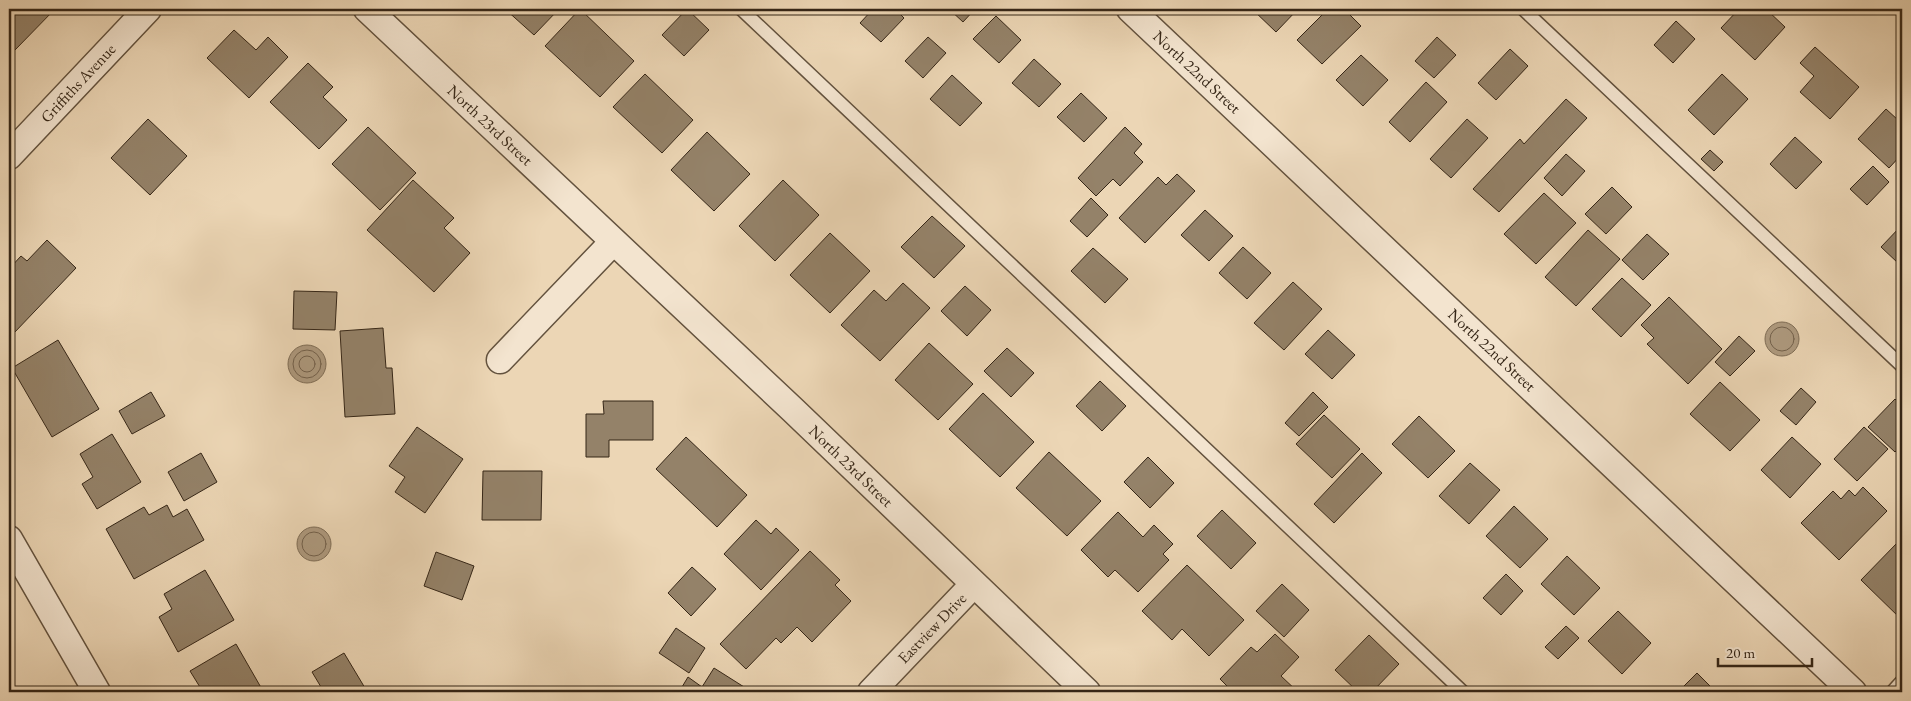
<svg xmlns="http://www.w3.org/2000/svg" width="1911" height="701" viewBox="0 0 1911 701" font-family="'EB Garamond',serif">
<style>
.water{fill:#ae9a7f;stroke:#7e6c55}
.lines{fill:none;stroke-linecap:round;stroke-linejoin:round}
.shore{stroke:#72604b;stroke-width:1}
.building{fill:#948269;stroke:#352617}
.service-casing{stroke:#63523e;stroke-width:15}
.minor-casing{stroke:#63523e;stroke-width:29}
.service{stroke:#f3e4cf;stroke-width:12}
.minor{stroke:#f3e4cf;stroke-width:26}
.labels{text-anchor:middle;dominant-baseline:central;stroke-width:4.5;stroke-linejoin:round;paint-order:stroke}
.street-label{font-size:16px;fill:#352617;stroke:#f3e4cf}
</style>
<rect width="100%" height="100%" fill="#ecd6b5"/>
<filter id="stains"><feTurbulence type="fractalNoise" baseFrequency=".004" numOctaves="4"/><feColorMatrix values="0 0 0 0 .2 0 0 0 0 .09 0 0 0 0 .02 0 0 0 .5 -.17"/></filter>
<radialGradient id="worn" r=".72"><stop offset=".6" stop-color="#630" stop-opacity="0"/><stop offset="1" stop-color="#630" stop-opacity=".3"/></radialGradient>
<g class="water">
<circle cx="1782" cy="339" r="17"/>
<circle cx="307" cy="364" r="19"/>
<circle cx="314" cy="544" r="17"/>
</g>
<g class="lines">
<g class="shore">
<circle cx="1782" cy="339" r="12"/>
<circle cx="307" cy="364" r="14"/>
<circle cx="307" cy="364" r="8"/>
<circle cx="314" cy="544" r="12"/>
</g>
</g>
<g class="building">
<path d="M9 9H55L15 50 9 44Z"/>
<path d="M505 9H559L534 35Z"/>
<path d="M580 9 634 61 600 97 545 46Z"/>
<path d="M687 9 709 30 684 56 662 35Z"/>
<path d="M873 9H895L904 18 881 42 860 23Z"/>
<path d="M949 9H975L963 22Z"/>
<path d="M1252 9H1298L1276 32Z"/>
<path d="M1328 9H1344L1361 26 1322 64 1297 40Z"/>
<path d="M1739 9H1769L1767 10 1785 27 1755 60 1721 28Z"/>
<path d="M996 16 1021 40 999 63 973 39Z"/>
<path d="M1676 21 1695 39 1673 63 1654 45Z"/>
<path d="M234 30 256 50 268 37 288 57 249 98 207 58Z"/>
<path d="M928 37 946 53 923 78 905 61Z"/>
<path d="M1437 37 1456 55 1434 78 1415 61Z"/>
<path d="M1815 47 1859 87 1830 119 1800 92 1814 76 1800 63Z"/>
<path d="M1510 49 1528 66 1496 100 1478 83Z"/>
<path d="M1361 55 1388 80 1363 106 1336 80Z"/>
<path d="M1034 59 1061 84 1039 107 1012 83Z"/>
<path d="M308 63 333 87 323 97 347 120 319 149 270 102Z"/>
<path d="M645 74 693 120 662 153 613 107Z"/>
<path d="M1722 74 1748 99 1714 135 1688 110Z"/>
<path d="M952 75 982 103 960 126 930 99Z"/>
<path d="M1426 82 1447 102 1410 142 1389 122Z"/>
<path d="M1081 93 1107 118 1084 142 1057 117Z"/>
<path d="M1566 99 1587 118 1499 212 1473 189 1520 139 1524 144Z"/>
<path d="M1886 109 1898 120 1902 117V154L1889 168 1858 139Z"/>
<path d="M148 119 187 156 150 195 111 158Z"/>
<path d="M1467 119 1488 138 1451 178 1430 159Z"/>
<path d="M368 127 416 173 380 210 332 164Z"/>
<path d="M1125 127 1142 144 1134 153 1143 162 1120 186 1113 179 1096 196 1078 178Z"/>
<path d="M707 132 750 174 714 211 671 170Z"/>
<path d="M1795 137 1822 162 1796 189 1770 164Z"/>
<path d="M1710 150 1723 162 1714 171 1701 159Z"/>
<path d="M1566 154 1585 171 1562 196 1544 178Z"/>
<path d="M1873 166 1889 182 1867 205 1850 189Z"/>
<path d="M1177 174 1195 191 1145 243 1119 218 1158 177 1166 185Z"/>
<path d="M413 180 454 218 444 228 470 253 434 292 367 230Z"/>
<path d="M783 180 819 215 775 261 739 226Z"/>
<path d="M1612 187 1632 207 1606 234 1585 214Z"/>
<path d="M1544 193 1576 223 1536 264 1504 234Z"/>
<path d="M1091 198 1108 215 1087 237 1070 221Z"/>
<path d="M1205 210 1233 236 1209 261 1181 235Z"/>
<path d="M932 216 965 246 934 278 901 247Z"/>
<path d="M1902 225V258L1898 263 1881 247Z"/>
<path d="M1588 230 1620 259 1576 306 1545 277Z"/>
<path d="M830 233 870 271 830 313 790 275Z"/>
<path d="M1647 234 1669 254 1643 280 1622 260Z"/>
<path d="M47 240 76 268 14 333 9 328V269L21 256 27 261Z"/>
<path d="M1243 247 1271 273 1247 299 1219 273Z"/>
<path d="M1093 248 1128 279 1105 303 1071 271Z"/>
<path d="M1622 278 1651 305 1621 337 1592 309Z"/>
<path d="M1293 282 1322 309 1284 350 1254 323Z"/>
<path d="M903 283 930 308 880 361 841 325 874 290 886 301Z"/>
<path d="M965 286 991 310 967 336 941 311Z"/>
<path d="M294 291 337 292 335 330 293 329Z"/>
<path d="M1669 297 1722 349 1688 384 1647 344 1654 338 1641 325Z"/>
<path d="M383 328 386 368H392L395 414 345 417 340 331Z"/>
<path d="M1328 330 1355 355 1332 379 1305 354Z"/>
<path d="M1739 336 1755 351 1730 376 1715 362Z"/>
<path d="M58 340 99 409 52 437 12 368Z"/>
<path d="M929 343 973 384 938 420 895 380Z"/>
<path d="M1007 348 1034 373 1011 397 984 371Z"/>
<path d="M1100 381 1126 406 1102 431 1076 406Z"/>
<path d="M1720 382 1760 420 1730 451 1690 414Z"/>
<path d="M1801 388 1816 402 1796 425 1780 411Z"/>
<path d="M151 392 165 416 132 434 119 411Z"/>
<path d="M1313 392 1328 407 1299 436 1285 423Z"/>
<path d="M983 393 1034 442 1000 477 949 429Z"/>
<path d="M1895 399 1902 406V445L1895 452 1868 427Z"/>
<path d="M603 401H653V440H609V457H586V414H604Z"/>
<path d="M1324 415 1360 449 1332 478 1296 444Z"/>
<path d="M1419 416 1455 451 1428 478 1392 444Z"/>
<path d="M417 427 463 459 425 513 395 492 405 477 389 466Z"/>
<path d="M1864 427 1888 449 1857 481 1834 459Z"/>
<path d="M112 434 141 482 97 509 82 484 93 477 80 454Z"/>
<path d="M686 437 747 495 717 527 656 469Z"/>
<path d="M1792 437 1821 464 1790 498 1761 470Z"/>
<path d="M1049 452 1101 501 1067 536 1016 488Z"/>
<path d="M201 453 217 482 184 501 168 472Z"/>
<path d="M1362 453 1382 473 1334 523 1314 504Z"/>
<path d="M1148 457 1174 483 1150 508 1124 482Z"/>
<path d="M1470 463 1500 490 1469 524 1439 496Z"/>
<path d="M483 471H542L541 520H482Z"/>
<path d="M1863 487 1887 511 1839 560 1801 523 1833 491 1841 499 1849 490 1855 496Z"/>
<path d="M167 505 173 517 187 509 204 540 134 579 106 529 144 507 149 515Z"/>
<path d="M1514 506 1548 539 1520 568 1486 536Z"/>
<path d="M1222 510 1256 543 1231 569 1197 536Z"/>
<path d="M1118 512 1143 537 1154 525 1173 544 1163 554 1169 560 1138 592 1115 570 1108 577 1081 550Z"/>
<path d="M756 520 771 534 776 528 799 550 761 590 724 554Z"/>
<path d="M1898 542 1902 545V620L1861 580Z"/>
<path d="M810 551 840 580 835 585 851 601 812 642 797 627 781 643 776 638 746 669 720 644Z"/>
<path d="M436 552 474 566 462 600 424 586Z"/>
<path d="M1567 556 1600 588 1574 615 1541 584Z"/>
<path d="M1187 565 1244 620 1209 656 1182 629 1172 640 1142 611Z"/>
<path d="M692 567 716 589 691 616 668 593Z"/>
<path d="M205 570 234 620 178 652 159 617 172 609 164 594Z"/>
<path d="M1506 574 1523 591 1501 615 1483 598Z"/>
<path d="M1282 584 1309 610 1284 637 1256 611Z"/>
<path d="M1618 611 1651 643 1622 674 1588 641Z"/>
<path d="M1566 626 1579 638 1558 659 1545 647Z"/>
<path d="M676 628 705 648 689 673 659 653Z"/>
<path d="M1275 634 1299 657 1281 676 1298 692H1233L1220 679 1251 647 1257 652Z"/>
<path d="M1369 635 1399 664 1372 692H1358L1335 670Z"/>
<path d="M236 644 263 691 260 692H203L190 671Z"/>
<path d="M344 653 365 688 357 692H324L312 672Z"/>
<path d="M714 668 752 692H679L688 677 702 687Z"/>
<path d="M1697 673 1716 692H1678Z"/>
</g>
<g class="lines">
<g class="service-casing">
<g id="service">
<path d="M741 9 1463 692"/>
<path d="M1523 9 1902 366"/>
<path d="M1892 692 1902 681"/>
</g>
</g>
<g class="minor-casing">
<g id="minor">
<path d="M367 9 793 410 1087 692"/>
<path d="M1130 9 1853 692"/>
<path d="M9 156 148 9"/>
<path d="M500 360 613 242"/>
<path d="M9 539 97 692"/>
<path d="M871 692 973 585"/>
</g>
</g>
<use href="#service" class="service"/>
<use href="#minor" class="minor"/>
</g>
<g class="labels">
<g class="street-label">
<text transform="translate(1197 72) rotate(43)">North 22nd Street</text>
<text transform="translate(78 83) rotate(-47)">Griffiths Avenue</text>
<text transform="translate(490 125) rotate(43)">North 23rd Street</text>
<text transform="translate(1492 350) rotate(43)">North 22nd Street</text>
<text transform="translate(851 466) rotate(44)">North 23rd Street</text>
<text transform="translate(932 628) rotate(-46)">Eastview Drive</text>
</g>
</g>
<rect width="1911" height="701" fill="none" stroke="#ecd6b5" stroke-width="30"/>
<rect x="10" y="10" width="1891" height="681" fill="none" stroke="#352617" stroke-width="2.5"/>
<rect x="15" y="15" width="1881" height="671" fill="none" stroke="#352617"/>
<path d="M1718 658v8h94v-8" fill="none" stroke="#352617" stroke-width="2.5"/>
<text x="1726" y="658" font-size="15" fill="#352617" stroke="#f3e4cf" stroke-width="4" paint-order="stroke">20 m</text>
<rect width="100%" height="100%" filter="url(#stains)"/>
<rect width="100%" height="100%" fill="url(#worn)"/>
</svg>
